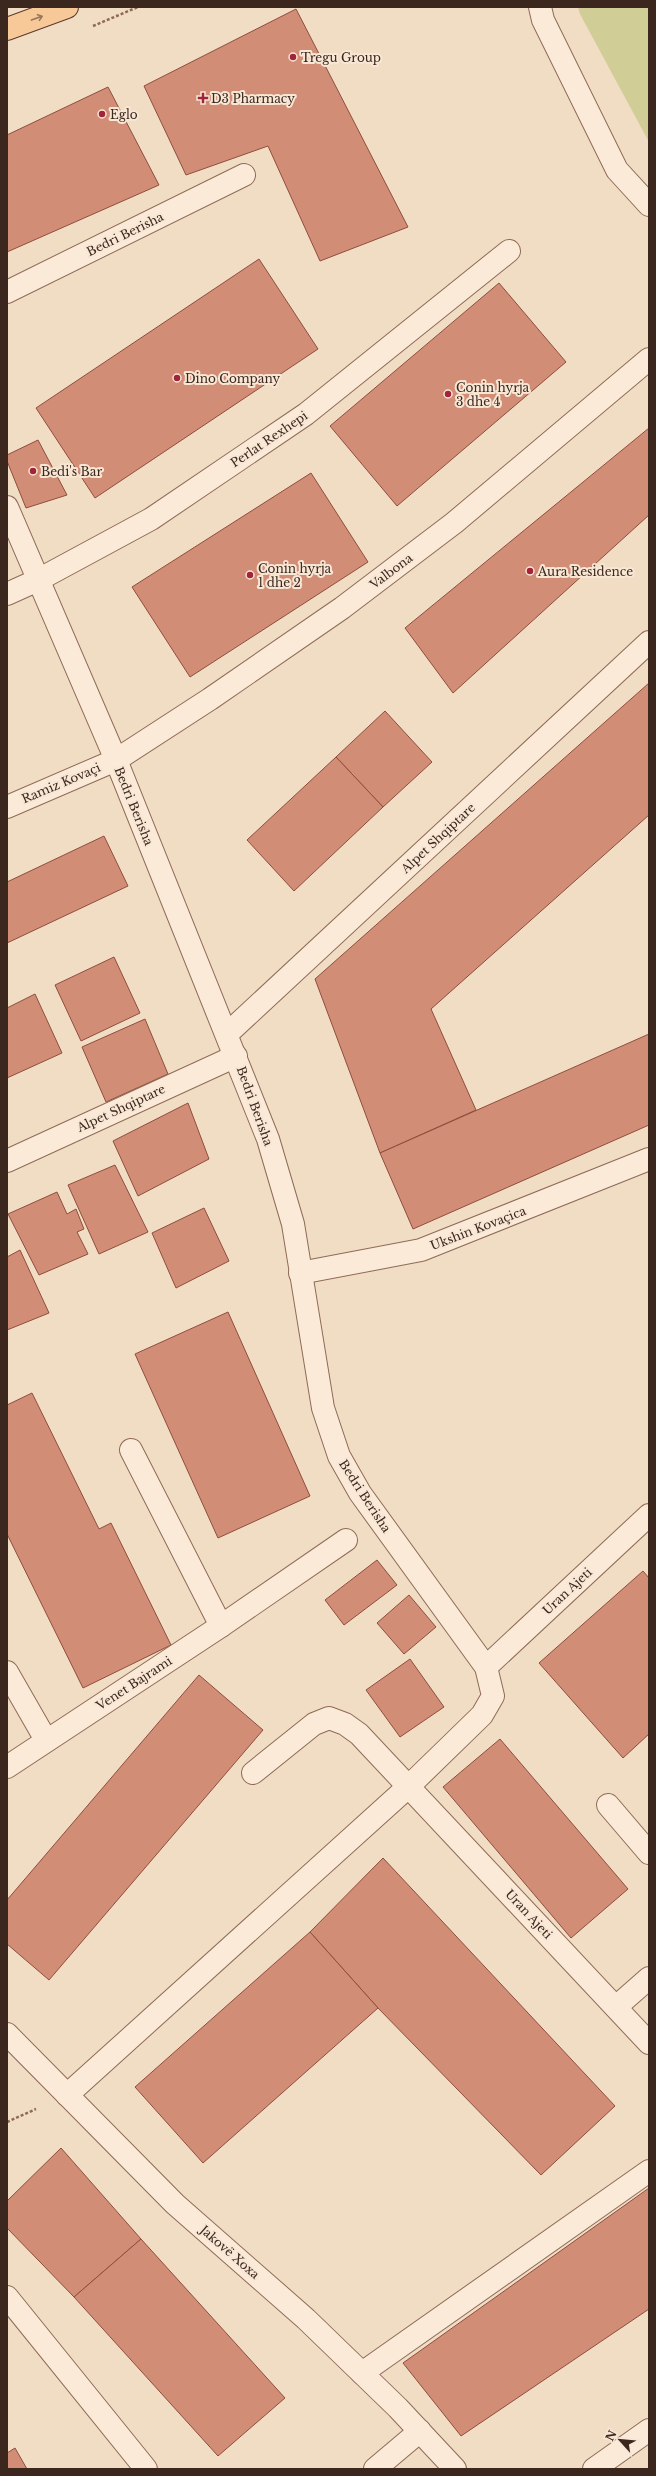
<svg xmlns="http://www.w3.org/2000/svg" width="656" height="2476" viewBox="0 0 656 2476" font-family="'Libre Baskerville',serif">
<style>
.green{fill:#d1cd96}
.building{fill:#d28d77;stroke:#8f4e3c}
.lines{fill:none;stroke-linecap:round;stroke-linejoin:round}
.minor-casing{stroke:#8e6b58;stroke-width:24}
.major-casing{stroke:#5b3a2d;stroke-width:24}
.path{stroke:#8e6b58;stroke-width:2.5;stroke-dasharray:3 2;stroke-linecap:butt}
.minor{stroke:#fbead8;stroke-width:22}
.major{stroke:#f7c999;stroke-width:22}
.oneway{stroke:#9a785c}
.poi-dot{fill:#a1243b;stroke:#f8e7d4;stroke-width:1.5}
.labels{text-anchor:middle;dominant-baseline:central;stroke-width:4;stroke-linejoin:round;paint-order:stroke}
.poi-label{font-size:12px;fill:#3c271e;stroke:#f8e7d4;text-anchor:start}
.street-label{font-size:12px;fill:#3c271e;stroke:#f8e7d4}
</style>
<rect width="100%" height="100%" fill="#f1dcc4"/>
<path class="green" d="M578 7H649V142L580 14Z"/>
<g class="building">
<path d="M296 9 408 227 320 261 268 146 186 175 144 86Z"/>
<path d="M108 87 159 185 7 252V135Z"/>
<path d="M259 259 318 349 95 498 36 408Z"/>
<path d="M499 283 566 362 397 506 330 426Z"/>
<path d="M649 428V515L453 693 405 628Z"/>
<path d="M38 440 67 495 26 508 7 461V455Z"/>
<path d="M311 473 368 562 190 677 132 587Z"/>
<path d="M649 683V815L431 1009 476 1110 380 1153 315 979Z"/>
<path d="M385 711 432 762 383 807 336 757Z"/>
<path d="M336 757 383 807 294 891 247 840Z"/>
<path d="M104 836 128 886 7 943V882Z"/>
<path d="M114 957 140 1013 81 1041 55 985Z"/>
<path d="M35 994 62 1053 7 1078V1008Z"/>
<path d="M145 1019 168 1074 106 1102 82 1047Z"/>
<path d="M649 1034V1125L413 1229 380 1153Z"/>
<path d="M188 1103 209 1159 138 1196 113 1141Z"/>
<path d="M115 1165 148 1232 99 1254 68 1185Z"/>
<path d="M57 1192 67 1214 76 1209 84 1229 77 1232 88 1254 39 1275 8 1214Z"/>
<path d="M204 1208 229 1261 176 1288 152 1233Z"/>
<path d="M20 1250 49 1313 7 1330V1257Z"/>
<path d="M228 1312 310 1496 218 1538 135 1354Z"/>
<path d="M32 1393 99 1529 111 1523 171 1645 83 1688 7 1534V1405Z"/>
<path d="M377 1560 397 1585 344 1625 325 1600Z"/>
<path d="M643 1571 649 1578V1734L623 1758 539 1663Z"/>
<path d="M409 1595 436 1627 404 1654 377 1623Z"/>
<path d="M410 1659 444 1707 400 1737 366 1690Z"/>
<path d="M199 1675 263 1730 49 1980 7 1944V1900Z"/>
<path d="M500 1739 628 1889 571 1938 443 1787Z"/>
<path d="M383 1858 615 2106 541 2175 378 2008 310 1932Z"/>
<path d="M310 1932 378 2008 203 2163 135 2087Z"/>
<path d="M61 2148 141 2239 74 2297 7 2228V2201Z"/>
<path d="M649 2188V2309L461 2436 403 2363Z"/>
<path d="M141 2239 285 2398 218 2456 74 2297Z"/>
<path d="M15 2448 27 2469H7V2453Z"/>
</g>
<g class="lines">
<g class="minor-casing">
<g id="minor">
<path d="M540 7 543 20 617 170 649 205"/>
<path d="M7 292 244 175"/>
<path d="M7 507 116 760 268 1139 293 1224 323 1408 339 1456 360 1493 486 1667 493 1696 482 1715 408 1787 67 2095"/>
<path d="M7 594 38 580 151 519 306 414 509 251"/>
<path d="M7 807 116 760 210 699 342 608 454 523 649 359"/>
<path d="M227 1034 649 642"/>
<path d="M7 1161 236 1056"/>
<path d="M300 1273 421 1250 649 1159"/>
<path d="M131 1450 221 1626"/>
<path d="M486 1667 649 1515"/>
<path d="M7 1672 46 1740"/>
<path d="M7 1767 221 1626 346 1540"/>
<path d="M253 1773 314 1724 329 1718 345 1724 359 1734 649 2043"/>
<path d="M608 1805 649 1853"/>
<path d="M616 2007 649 1978"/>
<path d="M7 2034 175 2204 306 2319 398 2408 455 2469"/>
<path d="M7 2297 146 2469"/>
<path d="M362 2373 649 2171"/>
<path d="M375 2469 420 2431"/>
<path d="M594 2469 649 2430"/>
</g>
</g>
<g class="major-casing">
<path id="major" d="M7 29 67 7"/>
</g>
<g class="path">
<path d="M93 26 138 7"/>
<path d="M7 2122 36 2109"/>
</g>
<use href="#minor" class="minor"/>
<use href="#major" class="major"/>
</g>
<defs><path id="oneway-shaft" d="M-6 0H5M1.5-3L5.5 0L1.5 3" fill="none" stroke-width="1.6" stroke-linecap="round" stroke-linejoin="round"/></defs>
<use class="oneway" href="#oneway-shaft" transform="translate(37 18) rotate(-19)"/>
<g class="poi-dot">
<circle cx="293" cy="57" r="4"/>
<path d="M201 92h4v4h4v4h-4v4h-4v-4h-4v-4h4z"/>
<circle cx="102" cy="114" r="4"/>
<circle cx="177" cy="378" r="4"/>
<circle cx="448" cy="394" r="4"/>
<circle cx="33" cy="471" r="4"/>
<circle cx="530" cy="571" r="4"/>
<circle cx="250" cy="575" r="4"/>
</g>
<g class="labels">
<g class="poi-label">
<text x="301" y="57">Tregu Group</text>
<text x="211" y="98">D3 Pharmacy</text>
<text x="110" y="114">Eglo</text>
<text x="185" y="378">Dino Company</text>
<text x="456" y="387">Conin hyrja<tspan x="456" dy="14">3 dhe 4</tspan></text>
<text x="41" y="471">Bedi's Bar</text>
<text x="258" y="568">Conin hyrja<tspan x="258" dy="14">1 dhe 2</tspan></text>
<text x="538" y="571">Aura Residence</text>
</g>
<g class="street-label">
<text transform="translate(125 234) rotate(-26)">Bedri Berisha</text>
<text transform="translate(269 439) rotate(-34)">Perlat Rexhepi</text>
<text transform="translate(391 571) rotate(-37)">Valbona</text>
<text transform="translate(61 783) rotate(-23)">Ramiz Kovaçi</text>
<text transform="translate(134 806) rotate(68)">Bedri Berisha</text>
<text transform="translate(438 838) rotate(-43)">Alpet Shqiptare</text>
<text transform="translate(255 1106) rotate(70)">Bedri Berisha</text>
<text transform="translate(121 1108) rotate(-25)">Alpet Shqiptare</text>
<text transform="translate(478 1228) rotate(-21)">Ukshin Kovaçica</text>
<text transform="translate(365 1496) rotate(57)">Bedri Berisha</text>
<text transform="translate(567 1591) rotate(-43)">Uran Ajeti</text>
<text transform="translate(134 1683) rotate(-33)">Venet Bajrami</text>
<text transform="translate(529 1914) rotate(47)">Uran Ajeti</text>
<text transform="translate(230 2252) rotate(41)">Jakovë Xoxa</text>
</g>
</g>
<rect width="656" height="2476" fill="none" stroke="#3c271e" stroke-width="16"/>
<g transform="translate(620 2440) rotate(297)" stroke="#f8e7d4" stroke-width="3" paint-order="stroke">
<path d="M0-3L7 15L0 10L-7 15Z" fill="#3c271e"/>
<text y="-6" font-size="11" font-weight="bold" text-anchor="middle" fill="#3c271e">N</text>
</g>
</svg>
